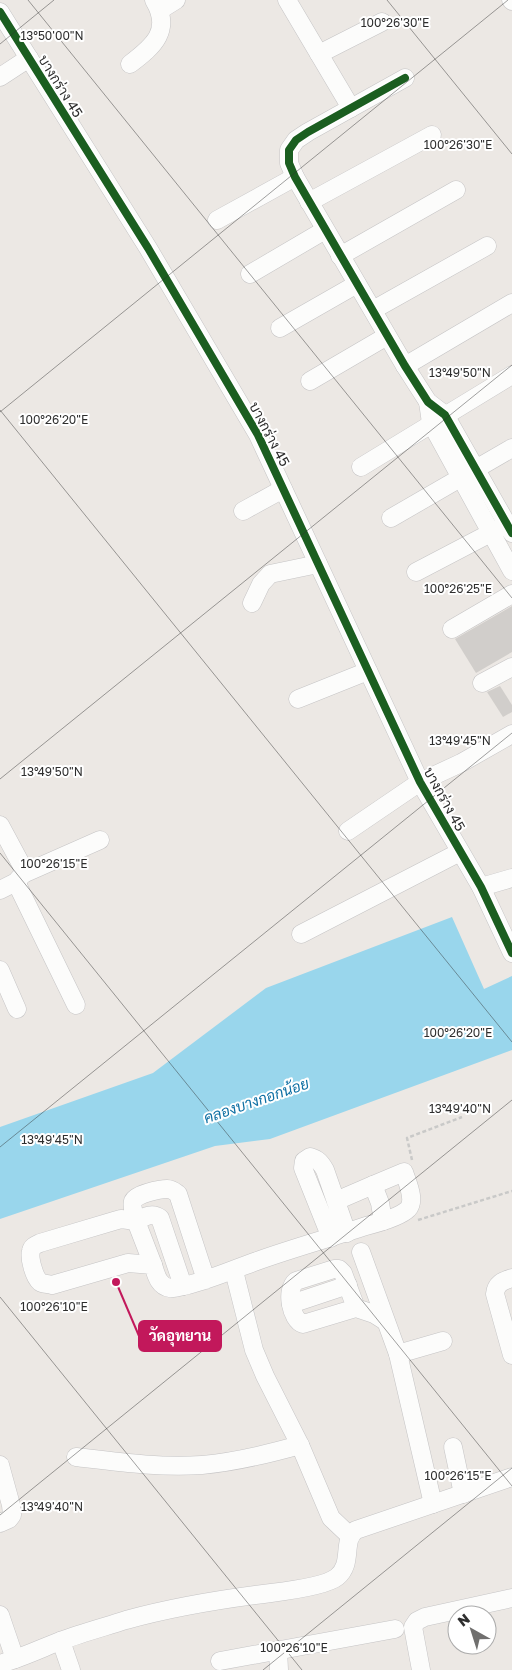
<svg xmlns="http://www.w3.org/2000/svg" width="512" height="1670" viewBox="0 0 512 1670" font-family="'Golos Text',Sarabun,sans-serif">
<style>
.water{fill:#99d6ec}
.building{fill:#d1cecb}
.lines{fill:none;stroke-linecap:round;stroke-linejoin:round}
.minor-casing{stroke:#c5c4c5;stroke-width:19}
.path{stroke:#c9c9c8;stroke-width:2.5;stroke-dasharray:4 2.5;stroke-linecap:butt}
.minor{stroke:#fcfcfb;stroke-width:18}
.cycleway-casing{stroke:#fff;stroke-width:11}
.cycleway{stroke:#1b5e20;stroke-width:8}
.ticks{fill:none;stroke:#2e2e2e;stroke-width:1;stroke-opacity:0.45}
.labels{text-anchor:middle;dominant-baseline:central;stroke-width:4;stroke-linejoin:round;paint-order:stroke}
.street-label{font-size:14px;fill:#2e2e2e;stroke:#fff}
.water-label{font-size:15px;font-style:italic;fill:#0d6fa3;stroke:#fff}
.ticks-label{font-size:12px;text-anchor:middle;fill:#2e2e2e;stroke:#fff;stroke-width:4;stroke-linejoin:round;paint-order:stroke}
.leader{fill:none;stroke:#c2185b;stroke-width:2}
.callout-dot{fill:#c2185b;stroke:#fff;stroke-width:2}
.callout{fill:#c2185b;stroke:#c2185b;stroke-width:2}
.callout-label{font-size:15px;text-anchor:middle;font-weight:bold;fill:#fff}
</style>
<rect width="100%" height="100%" fill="#ece8e4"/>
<path class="water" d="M452 917 484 989 512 976V1050L270 1139 215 1146 0 1219V1127L153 1073 266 988Z"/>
<g class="building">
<path d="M512 606V652L476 673 455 639Z"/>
<path d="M500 686 512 705V712L503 717 487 692Z"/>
</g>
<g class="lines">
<g class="minor-casing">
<g id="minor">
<path d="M287 0 351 108"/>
<path d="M511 0 512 1"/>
<path d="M160 10 176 0"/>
<path d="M0 12 148 248 258 435 420 782 481 887 512 953"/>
<path d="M319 54 382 22"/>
<path d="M130 64C154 46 172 30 154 0"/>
<path d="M0 77 29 58"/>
<path d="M405 78 308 132 296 140 289 150V163L295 177 405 366 428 402 445 415 512 533"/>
<path d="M309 202 432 135"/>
<path d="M217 220 295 177"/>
<path d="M340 256 456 190"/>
<path d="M250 274 325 230"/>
<path d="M373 310 487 246"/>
<path d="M280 328 357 284"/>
<path d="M405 366 512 303"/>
<path d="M310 381 387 336"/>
<path d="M428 402 431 423 512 571"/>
<path d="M361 467 512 375"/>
<path d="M243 511 283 489"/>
<path d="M391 518 512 448"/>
<path d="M416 572 502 527"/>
<path d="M252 603 261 584 270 574 318 564"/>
<path d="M452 629 512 594"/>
<path d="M482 683 512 667"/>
<path d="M298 699 368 671"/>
<path d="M0 825 22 866 23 874 16 882 0 890"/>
<path d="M348 831 420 782 461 763 512 734"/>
<path d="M23 874 100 840"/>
<path d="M16 882 76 1005"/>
<path d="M481 887 512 878"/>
<path d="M301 934 460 852"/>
<path d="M0 970 17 1009"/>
<path d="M336 1201 373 1185 380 1203 383 1221"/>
<path d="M331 1238 303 1168 304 1161 310 1157C318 1159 321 1163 325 1170L347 1233"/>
<path d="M361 1252 398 1354 433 1504"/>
<path d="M153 1265 136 1221C144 1217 152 1212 160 1218L183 1286"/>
<path d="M234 1271 254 1350 265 1376 300 1445 331 1518 350 1536"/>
<path d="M512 1278C503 1281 496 1283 495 1294L512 1355"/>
<path d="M206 1280 178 1194C174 1191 172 1189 167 1189 160 1189 136 1194 133 1201 131 1207 135 1216 136 1221L121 1219 114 1221 40 1243C36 1245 32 1246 31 1251 29 1258 34 1277 40 1282 43 1284 48 1284 52 1285L128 1263 153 1265C156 1274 158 1286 170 1288 176 1289 182 1286 188 1285 212 1279 234 1269 257 1261 293 1248 330 1238 366 1226 378 1223 400 1217 408 1209 416 1200 407 1182 404 1172L373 1185"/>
<path d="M291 1304 348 1285"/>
<path d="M356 1308 343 1273 339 1269H334L296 1281C285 1290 291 1320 303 1324L356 1308 374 1314 385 1321"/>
<path d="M398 1354 443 1341"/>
<path d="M453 1447 463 1494"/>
<path d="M76 1457C118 1462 160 1468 202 1465 236 1462 268 1454 300 1445"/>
<path d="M0 1465 11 1505 12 1515 9 1519 0 1523"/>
<path d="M0 1615 15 1659"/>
<path d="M61 1641 71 1670"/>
<path d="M278 1650 279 1670"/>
<path d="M220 1661 395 1629"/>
<path d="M0 1664C21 1658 40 1649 60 1641 82 1633 104 1627 126 1620 173 1607 222 1599 271 1593 287 1591 326 1586 337 1577 354 1563 341 1541 356 1530L512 1477"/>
<path d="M421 1670 413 1627 417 1621 425 1617 512 1598"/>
</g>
</g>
<g class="path">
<path d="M412 1160 407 1138 462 1117"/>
<path d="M418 1220 512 1191"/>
</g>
<use href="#minor" class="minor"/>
<g class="cycleway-casing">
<g id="cycleway">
<path d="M0 12 148 248 258 435 420 782 481 887 512 953"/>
<path d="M405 78 308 132 296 140 289 150V163L295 177 405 366 428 402 445 415 512 533"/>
</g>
</g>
<use href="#cycleway" class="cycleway"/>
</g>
<path class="ticks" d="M28 0 512 598M387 0 512 154M0 44 54 0M0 410 512 1042M0 412 508 0M0 779 512 365M0 853 512 1486M0 1147 512 733M0 1297 302 1670M0 1515 512 1100M263 1670 512 1468"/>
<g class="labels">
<g class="street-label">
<text transform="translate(61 86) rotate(58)">บางกร่าง 45</text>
<text transform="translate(270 434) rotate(62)">บางกร่าง 45</text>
<text transform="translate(445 799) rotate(61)">บางกร่าง 45</text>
</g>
<g class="water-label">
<text transform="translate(256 1100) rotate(-19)">คลองบางกอกน้อย</text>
</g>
</g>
<g class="ticks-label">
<text x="395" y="27">100°26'30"E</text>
<text x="52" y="40">13°50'00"N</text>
<text x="458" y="149">100°26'30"E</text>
<text x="460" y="377">13°49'50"N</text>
<text x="54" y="424">100°26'20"E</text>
<text x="458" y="593">100°26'25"E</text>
<text x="460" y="745">13°49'45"N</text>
<text x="52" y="776">13°49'50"N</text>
<text x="54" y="868">100°26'15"E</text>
<text x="458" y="1037">100°26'20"E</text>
<text x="460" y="1113">13°49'40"N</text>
<text x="52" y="1144">13°49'45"N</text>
<text x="54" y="1311">100°26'10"E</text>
<text x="458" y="1480">100°26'15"E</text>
<text x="52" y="1511">13°49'40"N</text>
<text x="294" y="1652">100°26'10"E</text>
</g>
<path class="leader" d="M116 1282L139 1336"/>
<circle class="callout-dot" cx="116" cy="1282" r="5"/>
<rect class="callout" x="139" y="1321" width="82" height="30" rx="5"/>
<g class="callout-label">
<text x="180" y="1341">วัดอุทยาน</text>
</g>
<g transform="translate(472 1630) rotate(321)"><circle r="24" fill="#ffffff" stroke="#ababab"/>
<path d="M0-4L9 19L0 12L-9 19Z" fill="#706f6e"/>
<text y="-8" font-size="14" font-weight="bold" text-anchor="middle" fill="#2e2e2e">N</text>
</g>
</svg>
